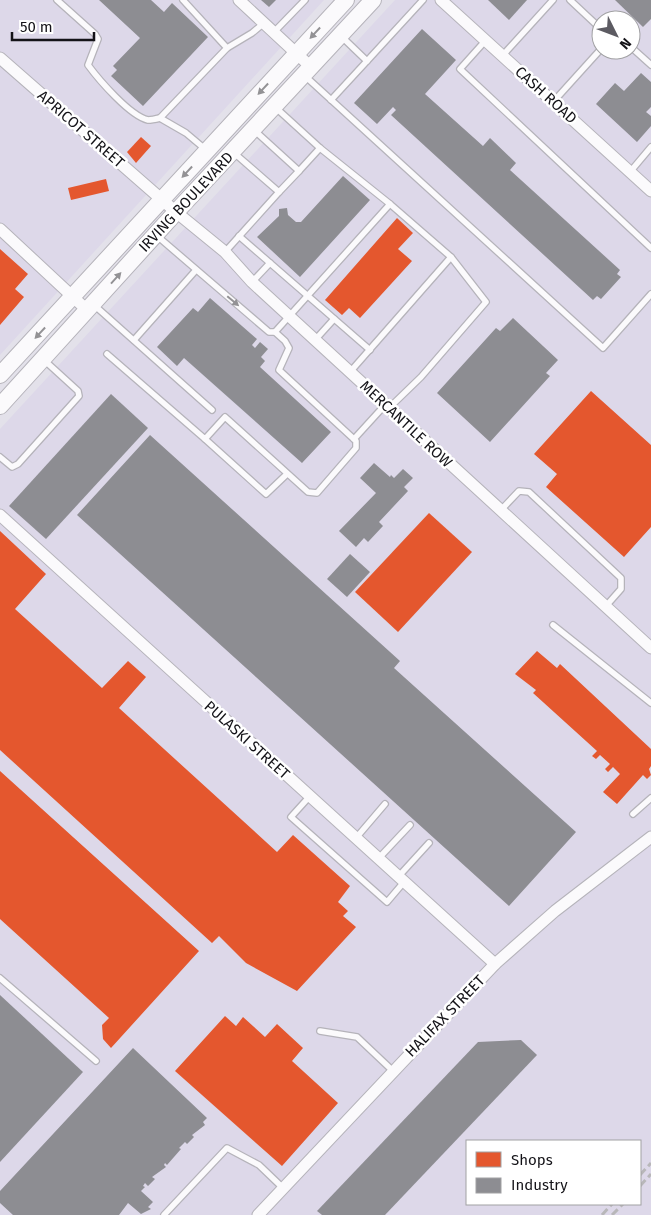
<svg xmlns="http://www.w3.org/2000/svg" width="651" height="1215" viewBox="0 0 651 1215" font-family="'Fira Sans',sans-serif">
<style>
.built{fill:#ddd8e9;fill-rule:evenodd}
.shops{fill:#e4572e}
.industry{fill:#8d8d92}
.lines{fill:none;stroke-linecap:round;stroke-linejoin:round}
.lane-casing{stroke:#b5b3ba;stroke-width:8}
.street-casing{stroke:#b5b3ba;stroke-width:13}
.secondary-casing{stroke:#b5b3ba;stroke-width:18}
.lane{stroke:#fbfafc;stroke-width:5.5}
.street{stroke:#fbfafc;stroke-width:11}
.secondary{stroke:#fbfafc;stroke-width:16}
.rail{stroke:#b8b7b9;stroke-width:3;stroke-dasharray:8 4;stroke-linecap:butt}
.oneway{fill:#939295}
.labels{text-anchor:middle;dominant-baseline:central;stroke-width:5;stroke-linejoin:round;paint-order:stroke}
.street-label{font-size:15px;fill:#141318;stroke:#fff}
</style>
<rect width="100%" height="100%" fill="#e3e1ea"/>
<g class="built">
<path d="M0 0H324L0 355Z"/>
<path d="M395 0H651V1215H0V429ZM601 20H631V50H601ZM467 1141H640V1204H467Z"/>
</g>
<g class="shops">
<path d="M141 137 151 146 136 163 127 152Z"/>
<path d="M106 179 109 191 71 200 68 188Z"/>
<path d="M397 218 413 233 398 249 412 261 360 318 349 308 342 315 325 300Z"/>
<path d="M0 249 28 274 15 289 24 297 0 325Z"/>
<path d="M591 391 651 445V527L624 557 546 487 557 474 534 454Z"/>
<path d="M429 513 472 552 398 632 355 592Z"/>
<path d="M0 531 46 574 15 609 102 688 128 661 146 677 119 708 277 852 293 835 350 886 338 902 348 911 343 916 356 927 297 991 246 963 219 936 212 943 0 750Z"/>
<path d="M537 651 557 668 560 664 651 749V766L649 769 651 775 647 779 643 775 617 804 603 792 620 774 613 767 608 772 605 769 610 764 600 755 596 759 592 756 597 751 533 693 536 690 515 674Z"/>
<path d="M0 771 199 951 111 1048 103 1039 102 1025 109 1018 0 919Z"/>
<path d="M225 1016 236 1026 243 1017 265 1037 277 1024 303 1048 292 1061 338 1103 282 1166 175 1071Z"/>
</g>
<g class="industry">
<path d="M99 0H151L164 12 172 3 208 37 143 106 111 76 117 70 113 66 140 38Z"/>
<path d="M261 0H276L269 7Z"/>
<path d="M488 0H527L509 20Z"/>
<path d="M615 0H651V19L643 27Z"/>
<path d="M422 29 456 60 425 94 483 146 490 138 516 163 510 170 620 270 617 274 621 277 601 299 597 296 593 300 391 115 396 110 393 107 377 124 354 103Z"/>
<path d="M641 73 651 82V107L646 112 651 116V126L637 142 596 104 615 83 624 91Z"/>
<path d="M343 176 370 200 300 277 257 237 279 216V209L287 208 288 215 296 222H301Z"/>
<path d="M210 298 257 339 252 345 255 348 260 342 268 349 261 357 265 361 260 367 331 432 302 463 184 358 177 366 157 347 193 308 198 312Z"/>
<path d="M513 318 558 360 546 373 550 376 490 442 437 393 496 328 500 331Z"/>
<path d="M111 394 148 428 46 539 9 506Z"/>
<path d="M150 435 400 661 394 668 576 832 509 906 77 515Z"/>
<path d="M374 463 390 477 391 475 394 478 403 469 413 478 404 487 408 491 379 522 383 526 368 542 364 538 356 547 339 531 376 493 360 478Z"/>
<path d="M350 554 370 572 347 597 327 579Z"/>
<path d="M0 995 83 1072 0 1162Z"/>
<path d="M521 1040 537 1055 385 1215H322L317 1211 478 1042Z"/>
<path d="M133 1048 207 1118 203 1122 205 1125 192 1135 194 1137 187 1144 185 1142 179 1148 181 1149 167 1165 165 1163 164 1165 166 1167 152 1177 155 1179 148 1186 145 1183 143 1186 145 1187 141 1191 153 1202 148 1207 151 1209 141 1214 128 1203 119 1215H13L0 1203V1191Z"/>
</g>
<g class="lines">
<g class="lane-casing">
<g id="lane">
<path d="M57 0 95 34 98 39 88 65C99 80 130 116 148 120 152 120 156 119 160 118L227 48 183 0"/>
<path d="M570 0 601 29"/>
<path d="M274 32 305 0"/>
<path d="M342 37 367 61 423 0"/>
<path d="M486 40 460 69 651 248"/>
<path d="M631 47 651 65"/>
<path d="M227 48 252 33 264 23"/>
<path d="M503 55 553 0"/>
<path d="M305 76 603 348 651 294"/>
<path d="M331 100 367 61"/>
<path d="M554 101 601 49"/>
<path d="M160 118 186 133 205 149"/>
<path d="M254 130 299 171 320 148"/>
<path d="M233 152 279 192 299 171"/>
<path d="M630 172 651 147"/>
<path d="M239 236 370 350"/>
<path d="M225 252 279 192"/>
<path d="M252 282 270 263"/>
<path d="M94 305 212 410"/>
<path d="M275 332 390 204 320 148 275 107"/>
<path d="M134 340 196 270"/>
<path d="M315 340 334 319"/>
<path d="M107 354 205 439 225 417 308 492 317 493 356 448V441L279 370 289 348 285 341 275 332H269L156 235"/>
<path d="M350 372 451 257"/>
<path d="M389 408 421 377 486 302 451 257 390 204"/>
<path d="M205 439 266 494 287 474"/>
<path d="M354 439 385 405"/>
<path d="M0 457 12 467 18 464 79 396 78 391 44 360"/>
<path d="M501 510 519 491 529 492 621 578V589L606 606"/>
<path d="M553 625 651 703"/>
<path d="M310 796 291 817 387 902 404 882"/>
<path d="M633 814 651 798"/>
<path d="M356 838 385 804"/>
<path d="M378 859 410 825"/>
<path d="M398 877 429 843"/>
<path d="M0 978 96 1061"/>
<path d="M320 1031 357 1037 393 1071"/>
<path d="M164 1215 227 1148 259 1165 283 1188"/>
</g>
</g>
<g class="street-casing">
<g id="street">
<path d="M239 0 311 67"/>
<path d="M441 0 651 191"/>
<path d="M0 58 176 212 225 252 252 282 651 648"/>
<path d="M0 229 87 310"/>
<path d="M0 515 495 964"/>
<path d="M258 1215 495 964 555 911 651 837"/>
</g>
</g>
<g class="secondary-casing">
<g id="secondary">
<path d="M0 375 346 0"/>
<path d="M0 406 176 212 373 0"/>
</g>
</g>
<use href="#lane" class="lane"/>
<use href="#street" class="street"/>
<use href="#secondary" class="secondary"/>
<g class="rail">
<path d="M640 1175 651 1163"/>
<path d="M640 1186 651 1174"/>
<path d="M602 1215 612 1204"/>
<path d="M612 1215 623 1204"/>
</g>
</g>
<defs><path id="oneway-solid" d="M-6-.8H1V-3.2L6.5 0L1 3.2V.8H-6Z" transform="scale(1.25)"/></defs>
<g class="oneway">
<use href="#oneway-solid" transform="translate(315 33) rotate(133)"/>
<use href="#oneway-solid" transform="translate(263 89) rotate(133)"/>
<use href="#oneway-solid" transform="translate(187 172) rotate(133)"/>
<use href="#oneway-solid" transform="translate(116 278) rotate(-48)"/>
<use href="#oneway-solid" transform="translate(233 301) rotate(40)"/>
<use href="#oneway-solid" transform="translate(40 333) rotate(133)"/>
</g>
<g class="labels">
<g class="street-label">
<text transform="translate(546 95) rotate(42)">CASH ROAD</text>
<text transform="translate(81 129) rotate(41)">APRICOT STREET</text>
<text transform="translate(186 202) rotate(-47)">IRVING BOULEVARD</text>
<text transform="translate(406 424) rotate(43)">MERCANTILE ROW</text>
<text transform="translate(247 740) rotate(42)">PULASKI STREET</text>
<text transform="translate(445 1016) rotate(-46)">HALIFAX STREET</text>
</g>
</g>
<rect x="466" y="1140" width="175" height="65" fill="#ffffff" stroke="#a1a1a3"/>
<rect x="476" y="1152" width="25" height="15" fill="#e4572e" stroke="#a1a1a3"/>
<text x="511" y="1165" font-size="15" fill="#141318">Shops</text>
<rect x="476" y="1178" width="25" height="15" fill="#8d8d92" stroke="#a1a1a3"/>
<text x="511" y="1190" font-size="15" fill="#141318">Industry</text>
<g transform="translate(616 35) rotate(132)"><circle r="24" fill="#ffffff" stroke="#a1a1a3"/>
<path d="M0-4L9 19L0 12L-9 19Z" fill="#5c5b62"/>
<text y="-8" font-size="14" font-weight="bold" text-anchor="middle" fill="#141318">N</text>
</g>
<path d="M12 32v8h82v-8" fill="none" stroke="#141318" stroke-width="2.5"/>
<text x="20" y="32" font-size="15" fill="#141318" stroke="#ffffff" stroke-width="4" paint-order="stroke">50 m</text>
</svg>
